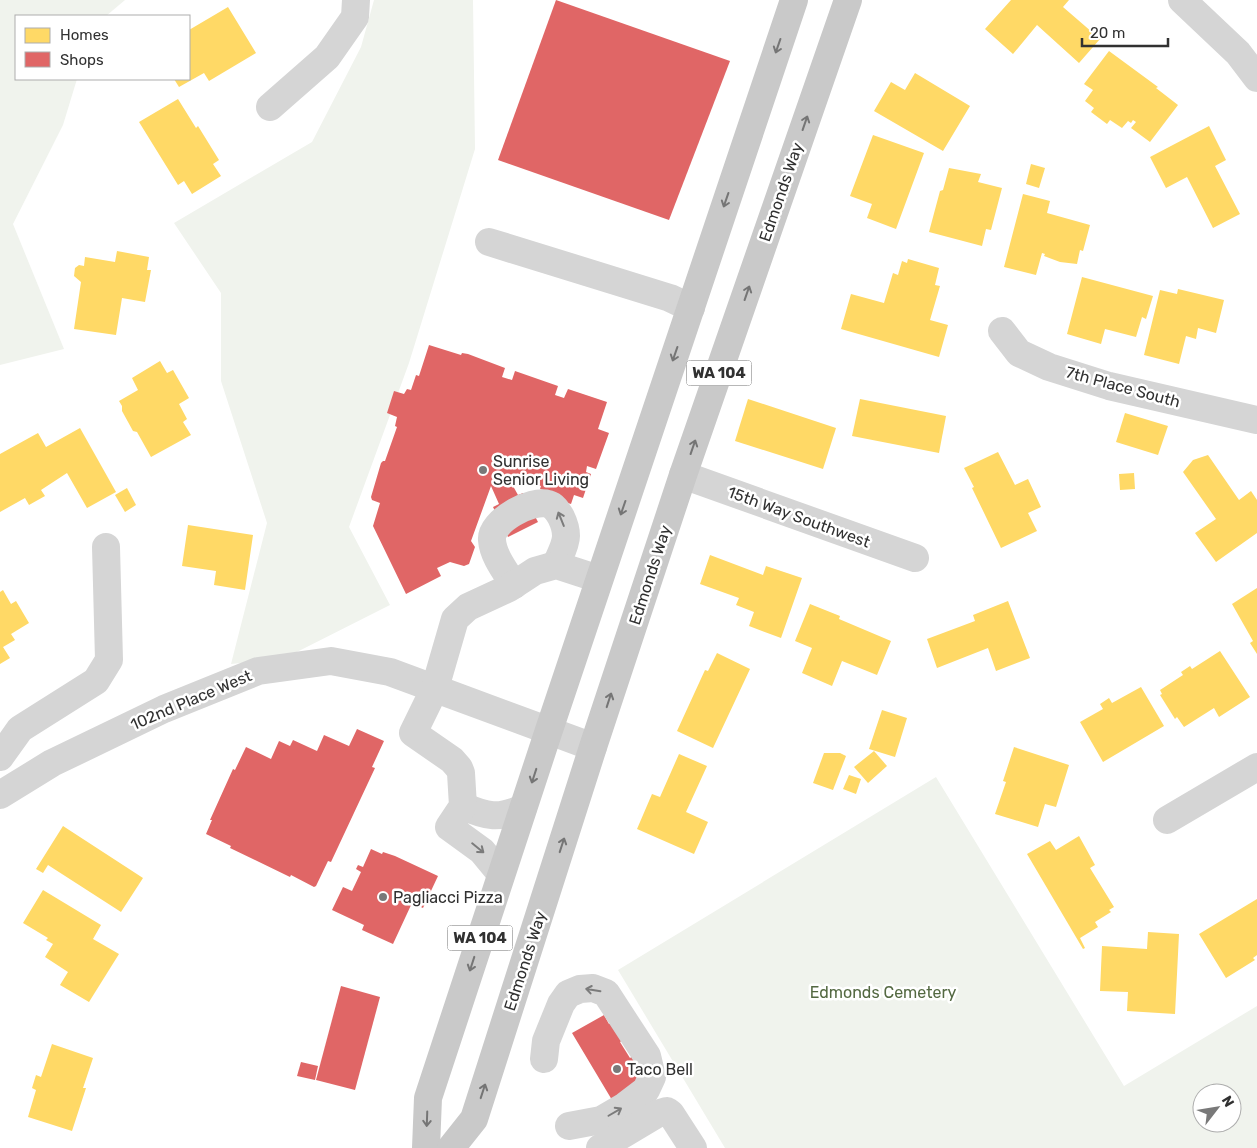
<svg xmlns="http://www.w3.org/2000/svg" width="1257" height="1148" viewBox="0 0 1257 1148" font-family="Rubik,sans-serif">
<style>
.green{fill:#f0f3ed;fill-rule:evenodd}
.homes{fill:#ffd966}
.shops{fill:#e06666}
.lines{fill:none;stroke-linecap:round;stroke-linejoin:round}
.minor{stroke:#d5d5d5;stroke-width:28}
.major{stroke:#c9c9c9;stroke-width:28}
.oneway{stroke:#757575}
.oneway2{stroke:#7b7b7b}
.poi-dot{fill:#797979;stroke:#fff;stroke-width:2}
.labels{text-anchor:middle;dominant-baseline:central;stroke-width:5;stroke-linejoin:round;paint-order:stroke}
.shield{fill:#fff;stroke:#6f6f6f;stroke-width:1}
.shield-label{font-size:15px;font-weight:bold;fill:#313131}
.street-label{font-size:16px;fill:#313131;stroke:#fff}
.poi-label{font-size:16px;fill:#313131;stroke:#fff;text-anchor:start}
.park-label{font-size:16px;fill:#546942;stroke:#fff}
</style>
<rect width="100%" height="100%" fill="#fff"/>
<g class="green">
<path d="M0 0H125L106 16H16V79H77L63 125 13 224 64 349 0 365Z"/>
<path d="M374 0H473L475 149 409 363 349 527 390 605 283 659 231 664 267 523 221 381V293L174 223 312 142 361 47Z"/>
<path d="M936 777 1124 1086 1257 1006V1148H725L618 970ZM1202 1093H1232V1123H1202Z"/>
</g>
<g class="homes">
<path d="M1011 0H1069L1063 7 1100 39 1079 63 1037 25 1013 54 985 29Z"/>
<path d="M228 7 256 53 209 81 204 73 179 87 174 79H189V30Z"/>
<path d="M1109 51 1158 87 1156 88 1178 105 1150 142 1131 128 1136 122 1133 120 1131 123 1128 121 1122 128 1110 120 1107 124 1091 112 1094 108 1085 101 1093 90 1084 84Z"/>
<path d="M915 73 970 106 943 151 874 111 891 82 905 90Z"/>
<path d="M178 99 196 128 198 126 219 160 213 164 221 176 192 194 184 181 178 185 139 122Z"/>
<path d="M1209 126 1226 160 1215 166 1240 214 1213 228 1187 177 1166 188 1150 157Z"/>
<path d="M873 135 924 153 896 229 867 218 872 204 850 196Z"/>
<path d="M1031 164 1045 168 1039 188 1026 184Z"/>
<path d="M949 168 981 174 978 182 1002 188 991 230 986 229 982 246 929 232 940 191 943 190Z"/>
<path d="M1023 194 1050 201 1047 213 1090 225 1083 251 1080 250 1077 264 1060 262 1044 256 1045 254 1042 253 1036 275 1004 267Z"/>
<path d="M117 251 149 257 147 270H151L145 302 122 298 116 335 74 329 81 282 74 276 75 268 79 265 84 266 85 257 115 262Z"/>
<path d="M908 259 939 268 935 285 940 286 930 320 948 325 939 357 841 329 851 294 884 303 893 273 898 275 902 261 907 263Z"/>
<path d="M1082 277 1153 296 1146 319 1142 317 1136 337 1105 329 1101 344 1067 334Z"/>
<path d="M1178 289 1224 300 1216 333 1198 328 1196 339 1186 336 1179 364 1144 355 1160 290 1177 294Z"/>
<path d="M160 361 167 373 173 370 189 398 179 404 187 419 183 422 191 435 151 457 137 432 133 431 122 411V406L119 401 138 390 132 378Z"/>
<path d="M748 399 836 428 823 469 735 441Z"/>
<path d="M860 399 946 416 939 453 852 436Z"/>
<path d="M1125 413 1168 426 1158 455 1116 442Z"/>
<path d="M80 428 116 492 87 508 67 473 41 490 45 496 29 505 25 498 0 512V454L38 433 46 447Z"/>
<path d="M998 452 1015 485 1028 479 1041 507 1028 513 1037 531 1001 548 972 488 974 487 964 468Z"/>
<path d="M1208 455 1239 500 1251 491 1257 500V533L1216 562 1195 533 1216 519 1183 472 1193 460Z"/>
<path d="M1134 473 1135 489 1120 490 1119 474Z"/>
<path d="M127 488 136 505 125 512 115 495Z"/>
<path d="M188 525 253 535 245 590 214 585 216 571 182 566Z"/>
<path d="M710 555 763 575 766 566 802 578 781 638 749 626 754 612 736 605 739 598 700 584Z"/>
<path d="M1257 588V654L1250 643 1253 641 1232 604Z"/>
<path d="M3 590 11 604 16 601 29 623 11 634 15 640 3 647 10 658 0 664V592Z"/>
<path d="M1008 601 1030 658 996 671 988 648 937 668 927 639 975 621 973 615Z"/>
<path d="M810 604 840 616 839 619 891 641 877 675 842 661 832 686 802 673 812 648 795 641Z"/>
<path d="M1220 651 1250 697 1219 717 1214 708 1184 727 1177 717 1175 719 1160 695 1162 694 1160 690 1183 675 1181 672 1190 666 1192 669Z"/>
<path d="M717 653 750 669 713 748 677 731 705 670 708 671Z"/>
<path d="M1141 687 1164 726 1103 762 1080 722 1103 709 1100 704 1109 698 1112 703Z"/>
<path d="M882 710 907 718 895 757 869 749Z"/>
<path d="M1014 747 1069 765 1056 807 1045 804 1038 827 995 814 1006 782 1003 781Z"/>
<path d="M874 751 887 766 868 783 854 767Z"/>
<path d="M824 753H840L846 756 833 790 813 783Z"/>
<path d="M679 754 707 766 686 812 708 822 694 854 637 829 652 794 660 797Z"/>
<path d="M849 775 861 779 856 794 843 789Z"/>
<path d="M63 826 143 878 121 912 48 865 43 873 36 869Z"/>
<path d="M1079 836 1095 865 1090 868 1114 907 1109 910 1111 912 1095 922 1098 927 1080 938 1085 948 1083 949 1027 854 1050 841 1056 850Z"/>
<path d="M43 890 101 925 93 939 119 954 89 1002 60 985 68 972 45 957 53 944 46 940 48 938 23 923Z"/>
<path d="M1257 899V955L1253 958 1255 960 1226 978 1199 934Z"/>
<path d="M1148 932 1179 934 1175 1014 1127 1011 1128 992 1100 991 1102 946 1147 949Z"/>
<path d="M52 1044 93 1058 83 1088H86L72 1131 28 1117 36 1090 32 1088 36 1075 41 1077Z"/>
</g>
<g class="shops">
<path d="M556 0 730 61 669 220 498 160Z"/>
<path d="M429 345 461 355 462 353 468 354 505 368 502 377 512 380 515 371 558 386 555 395 564 398 568 389 607 402 598 429 609 433 596 469 587 466 586 472 591 474 583 498 574 495 571 504 546 496 547 491 540 489 541 486 511 476 508 477 518 495 523 493 538 522 508 537 493 507 499 504 491 486 471 541 475 547 469 564 464 566 450 562 437 568 441 576 406 594 373 526 380 503 372 500 371 497 381 463 383 461H385L397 427 395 426 397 417 387 413 394 391 404 394 407 389 411 390 416 375 419 376Z"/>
<path d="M357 729 384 741 372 767 375 768 331 862 328 861 316 886 314 887 291 875 290 877 230 848 231 846 206 834 212 820H210L233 769 235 770 246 747 271 759 279 741 290 746 293 740 317 751 324 735 349 746Z"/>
<path d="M371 849 382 854 383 852 395 856 438 876 423 908 412 903 393 944 362 930 364 925 332 910 343 887 352 891 361 872 356 869 358 865 363 867Z"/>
<path d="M341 986 380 997 355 1090 316 1080Z"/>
<path d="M604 1015 609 1024 612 1023 623 1040 620 1042 630 1058 633 1056 647 1080 612 1100 572 1033Z"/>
<path d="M301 1062 318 1066 315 1080 297 1076Z"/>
</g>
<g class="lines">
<g class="minor">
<path d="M1182 0 1238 53 1257 78"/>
<path d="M270 107 327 57 355 17 356 0"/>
<path d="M489 242 670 298 691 308"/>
<path d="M1002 331 1019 353 1049 367 1109 386 1257 420"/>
<path d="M683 475 915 558"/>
<path d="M514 585C506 572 493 556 492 540 490 521 532 499 548 504 555 506 558 512 561 517 564 523 566 530 566 536 566 545 559 557 556 565"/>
<path d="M0 757 20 729 96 681 109 660 106 547"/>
<path d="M0 795 52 763 164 709 258 671 331 661 390 672 593 747"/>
<path d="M463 806C487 817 499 819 523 808"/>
<path d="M1167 820 1257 767"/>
<path d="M501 874 482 851 449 827 463 806 461 773 459 768 452 760 413 733 435 688 455 619 468 607 509 588 535 571 556 565 599 579"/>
<path d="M544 1059 546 1041 561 1004 568 994 580 989 593 988 606 993 647 1056 652 1077 646 1090 625 1106 601 1120 569 1126"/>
<path d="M600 1148 657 1114 667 1111 671 1114 693 1148"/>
</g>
<g class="major">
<path d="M426 1148 428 1098 549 730 794 0"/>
<path d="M451 1148 474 1119 593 747 683 475 848 0"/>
</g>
</g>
<defs><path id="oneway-shaft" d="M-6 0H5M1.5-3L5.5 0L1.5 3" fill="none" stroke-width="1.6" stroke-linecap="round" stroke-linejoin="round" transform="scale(1.25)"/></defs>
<g class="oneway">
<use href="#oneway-shaft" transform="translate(778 46) rotate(109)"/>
<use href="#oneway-shaft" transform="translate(805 123) rotate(-71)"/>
<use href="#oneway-shaft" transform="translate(726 200) rotate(109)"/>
<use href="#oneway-shaft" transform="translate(747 293) rotate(-71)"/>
<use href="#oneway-shaft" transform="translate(675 354) rotate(109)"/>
<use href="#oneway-shaft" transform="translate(693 447) rotate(-71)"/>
<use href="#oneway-shaft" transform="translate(623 508) rotate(109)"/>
<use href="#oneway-shaft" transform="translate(609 700) rotate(-72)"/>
<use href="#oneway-shaft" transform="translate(534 776) rotate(108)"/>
<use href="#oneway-shaft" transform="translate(562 845) rotate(-72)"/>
<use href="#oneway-shaft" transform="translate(472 964) rotate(108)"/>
<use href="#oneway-shaft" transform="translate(483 1091) rotate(-72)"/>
<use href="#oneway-shaft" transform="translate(427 1119) rotate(92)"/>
</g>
<g class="oneway2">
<use href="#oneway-shaft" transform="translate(561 519) rotate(-112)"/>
<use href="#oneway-shaft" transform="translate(478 848) rotate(39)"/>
<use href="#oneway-shaft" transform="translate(593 990) rotate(-171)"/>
<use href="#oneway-shaft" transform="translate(615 1112) rotate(-30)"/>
</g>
<g class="poi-dot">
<circle cx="483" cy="470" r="5"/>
<circle cx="383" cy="897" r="5"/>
<circle cx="617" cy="1069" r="5"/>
</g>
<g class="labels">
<g class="shield">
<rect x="686.5" y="360.5" width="65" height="25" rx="4"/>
<rect x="447.5" y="925.5" width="65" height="25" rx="4"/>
</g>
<g class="shield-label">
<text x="719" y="373">WA 104</text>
<text x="480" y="938">WA 104</text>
</g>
<g class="street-label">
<text transform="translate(781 192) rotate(-71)">Edmonds Way</text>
<text transform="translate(1123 387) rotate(15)">7th Place South</text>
<text transform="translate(799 517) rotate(20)">15th Way Southwest</text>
<text transform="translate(650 575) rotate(-72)">Edmonds Way</text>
<text transform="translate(191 700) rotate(-23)">102nd Place West</text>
<text transform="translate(525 961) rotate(-72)">Edmonds Way</text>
</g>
<g class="poi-label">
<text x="493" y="461">Sunrise<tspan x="493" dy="18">Senior Living</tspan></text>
<text x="393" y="897">Pagliacci Pizza</text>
<text x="627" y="1069">Taco Bell</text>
</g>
<g class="park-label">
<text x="883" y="992">Edmonds Cemetery</text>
</g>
</g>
<rect x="15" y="15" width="175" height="65" fill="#ffffff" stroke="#adadad"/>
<rect x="25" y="28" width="25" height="15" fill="#ffd966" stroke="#adadad"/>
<text x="60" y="40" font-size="15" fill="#313131">Homes</text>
<rect x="25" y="52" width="25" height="15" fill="#e06666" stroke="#adadad"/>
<text x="60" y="65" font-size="15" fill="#313131">Shops</text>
<g transform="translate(1217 1108) rotate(59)"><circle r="24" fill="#ffffff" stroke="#adadad"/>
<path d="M0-4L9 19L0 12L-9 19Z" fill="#797979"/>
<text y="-8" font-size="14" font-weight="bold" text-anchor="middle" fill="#313131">N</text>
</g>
<path d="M1082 38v8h86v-8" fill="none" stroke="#313131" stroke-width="2.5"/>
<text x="1090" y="38" font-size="15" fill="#313131" stroke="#ffffff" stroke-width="4" paint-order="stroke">20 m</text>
</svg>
